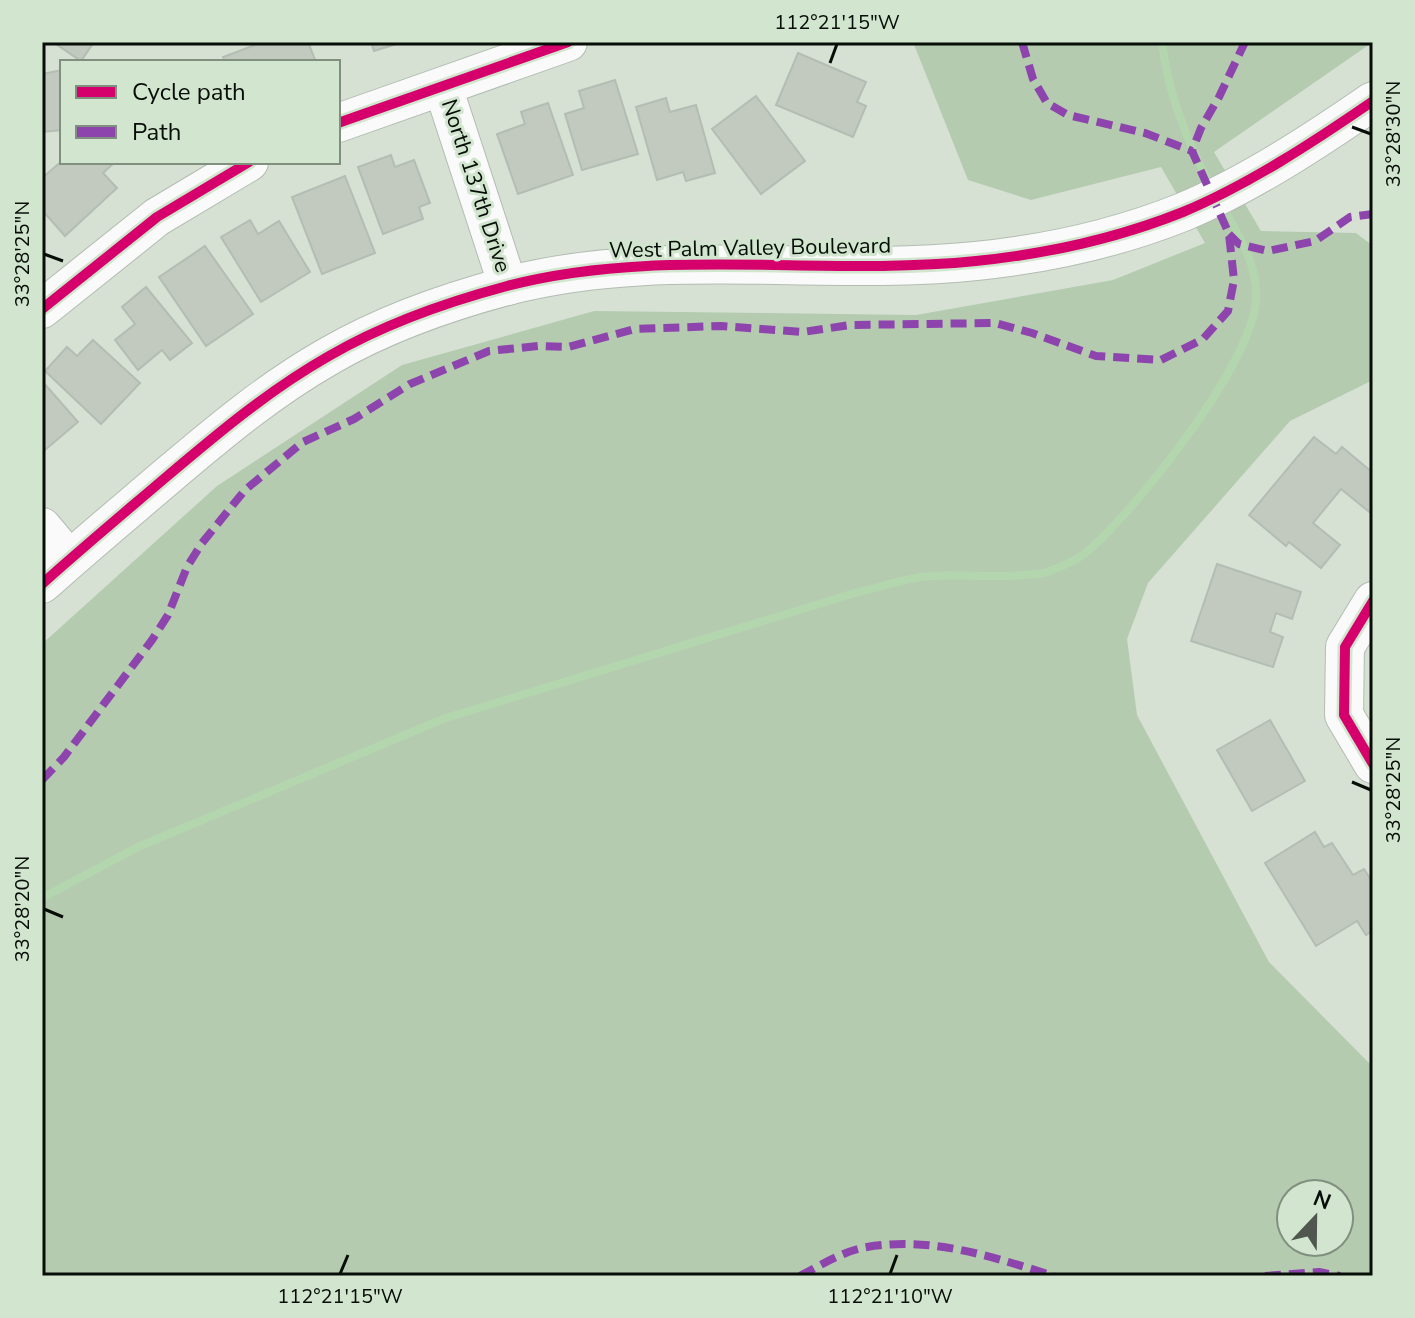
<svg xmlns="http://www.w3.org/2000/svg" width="1415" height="1318" viewBox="0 0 1415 1318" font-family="'Nunito Sans',sans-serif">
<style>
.green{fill:#b4cbb0;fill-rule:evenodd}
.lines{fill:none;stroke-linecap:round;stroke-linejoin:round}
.stream{stroke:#b4d6ae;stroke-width:8}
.building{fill:#c2cac0;stroke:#b4bdb3;stroke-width:2}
.minor-casing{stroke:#b3bcb2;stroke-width:40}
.minor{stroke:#f9faf9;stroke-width:38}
.quiet{stroke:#8e44ad;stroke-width:8;stroke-dasharray:16 8;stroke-linecap:butt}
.cycleway-casing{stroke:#d2e6cf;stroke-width:15}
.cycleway{stroke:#d6006c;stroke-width:10}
.ticks{fill:none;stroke:#070d07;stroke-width:3}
.labels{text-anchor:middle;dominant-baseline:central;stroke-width:6;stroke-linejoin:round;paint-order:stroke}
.street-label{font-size:22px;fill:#070d07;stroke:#d2e6cf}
.neatline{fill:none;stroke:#070d07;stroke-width:3}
.ticks-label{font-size:20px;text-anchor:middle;fill:#070d07}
</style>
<rect width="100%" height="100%" fill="#d6e1d4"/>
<path class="green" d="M913 42H1373L1214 152 1261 231 1356 233 1373 246V380L1290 421 1148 583 1127 639 1137 715 1269 962 1373 1067V1276H42V644L217 486 402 365 594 311 916 315 1113 280 1205 243 1161 167 1031 200 968 180ZM1291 1194H1339V1242H1291Z"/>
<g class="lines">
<g class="stream">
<path d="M1162 42C1168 93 1187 142 1211 186"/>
<path d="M42 898 138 847 443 719 858 592C881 587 906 578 929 576 959 574 989 578 1020 575 1030 574 1041 575 1050 571 1062 566 1078 560 1088 551 1138 507 1250 367 1256 301 1259 266 1238 235 1222 205"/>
</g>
</g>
<g class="building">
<path d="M53 42H94L81 61Z"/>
<path d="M263 42H308L316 62H225L223 57Z"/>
<path d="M371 42H403L374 51Z"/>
<path d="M798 53 866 82 857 102 866 106 853 137 776 105Z"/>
<path d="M62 70V130L42 132V74Z"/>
<path d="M615 80 638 154 582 170 565 114 584 108 579 91Z"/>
<path d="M756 96 805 161 761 194 712 129Z"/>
<path d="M666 98 670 112 696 105 715 173 686 181 683 172 657 180 636 107Z"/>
<path d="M548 103 573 175 518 194 497 134 525 124 521 112Z"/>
<path d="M391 155 395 167 414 160 430 203 419 207 423 219 383 234 358 167Z"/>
<path d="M62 161 115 162 103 173 117 188 65 236 42 210V178Z"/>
<path d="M345 176 375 253 322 274 292 197Z"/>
<path d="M250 220 258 234 279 221 310 272 261 302 221 237Z"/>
<path d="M205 246 253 314 206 346 159 277Z"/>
<path d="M146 287 192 343 170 360 162 350 138 370 115 340 135 324 122 307Z"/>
<path d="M93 340 140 383 101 424 45 371 67 347 77 356Z"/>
<path d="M42 381 78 422 45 450 42 447Z"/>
<path d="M1314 437 1336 454 1342 447 1373 473V515L1341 489 1313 523 1340 545 1321 568 1289 542 1286 546 1249 515Z"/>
<path d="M1217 564 1301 592 1292 619 1276 613 1270 632 1283 637 1273 667 1191 641Z"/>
<path d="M1270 720 1305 781 1252 811 1217 750Z"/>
<path d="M1315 832 1324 847 1332 843 1353 875 1364 869 1373 883V930L1366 935 1357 921 1316 946 1265 863Z"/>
</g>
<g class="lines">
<g class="minor-casing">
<g id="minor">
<path d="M443 87 508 286"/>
<path d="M338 123 568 42"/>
<path d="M42 309 157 217 249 162"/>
<path d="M42 527 69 559"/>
<path d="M42 584C82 548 124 513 165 478 217 434 269 390 329 356 384 324 447 302 507 286 660 246 820 277 976 261 1046 254 1118 238 1183 212 1248 185 1315 141 1373 101"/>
<path d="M1373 601 1345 647 1344 715 1373 764"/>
</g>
</g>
<use href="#minor" class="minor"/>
<g class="quiet">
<path d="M1022 42 1033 79 1047 103 1068 115 1145 133 1192 151"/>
<path d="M1229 234 1239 244 1268 251 1315 241 1350 217 1373 214"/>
<path d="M42 780 64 757 152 640 168 615 187 567 202 543 245 490 303 442 354 419 410 384 489 351 538 346 568 347 635 329 721 326 803 332 850 325 995 323 1032 333 1096 356 1161 360 1203 339 1228 311 1234 280 1229 234 1192 151 1201 128 1219 97 1245 42"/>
<path d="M800 1276C821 1265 843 1251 867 1247 932 1236 993 1257 1054 1276"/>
<path d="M1265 1276 1319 1272 1340 1276"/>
</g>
<g class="cycleway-casing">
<g id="cycleway">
<path d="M338 123 568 42"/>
<path d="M42 309 157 217 249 162"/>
<path d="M42 584C82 548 124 513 165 478 217 434 269 390 329 356 384 324 447 302 507 286 660 246 820 277 976 261 1046 254 1118 238 1183 212 1248 185 1315 141 1373 101"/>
<path d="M1373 601 1345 647 1344 715 1373 764"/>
</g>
</g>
<use href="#cycleway" class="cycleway"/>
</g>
<path class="ticks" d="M830 63 837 44M1352 127 1371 134M44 254 63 261M1352 782 1371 790M44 909 63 917M340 1274 348 1255M890 1274 897 1255"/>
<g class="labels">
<g class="street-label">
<text transform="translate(476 186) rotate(72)">North 137th Drive</text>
<text transform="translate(750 248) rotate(-1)">West Palm Valley Boulevard</text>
</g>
</g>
<rect width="1415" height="1318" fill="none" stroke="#d2e6cf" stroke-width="88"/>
<rect x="60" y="60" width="280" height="104" fill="#d2e6cf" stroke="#818f7f" stroke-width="2"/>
<rect x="76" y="86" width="40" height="12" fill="#d6006c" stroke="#818f7f" stroke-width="2"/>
<text x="132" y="100" font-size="24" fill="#070d07">Cycle path</text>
<rect x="76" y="126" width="40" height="12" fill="#8e44ad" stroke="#818f7f" stroke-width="2"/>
<text x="132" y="140" font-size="24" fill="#070d07">Path</text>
<g transform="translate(1315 1218) rotate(22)"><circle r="38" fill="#d2e6cf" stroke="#818f7f" stroke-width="2"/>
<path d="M0-6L14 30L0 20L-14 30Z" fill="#4f574f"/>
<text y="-12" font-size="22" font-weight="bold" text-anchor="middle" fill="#070d07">N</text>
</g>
<rect x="44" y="44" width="1327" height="1230" class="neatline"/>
<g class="ticks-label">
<text x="837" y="29">112°21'15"W</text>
<text transform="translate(1393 134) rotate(-90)" y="7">33°28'30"N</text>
<text transform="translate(22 254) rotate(-90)" y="7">33°28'25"N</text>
<text transform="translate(1393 790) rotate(-90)" y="7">33°28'25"N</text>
<text transform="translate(22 909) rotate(-90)" y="7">33°28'20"N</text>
<text x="340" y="1303">112°21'15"W</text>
<text x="890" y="1303">112°21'10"W</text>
</g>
</svg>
